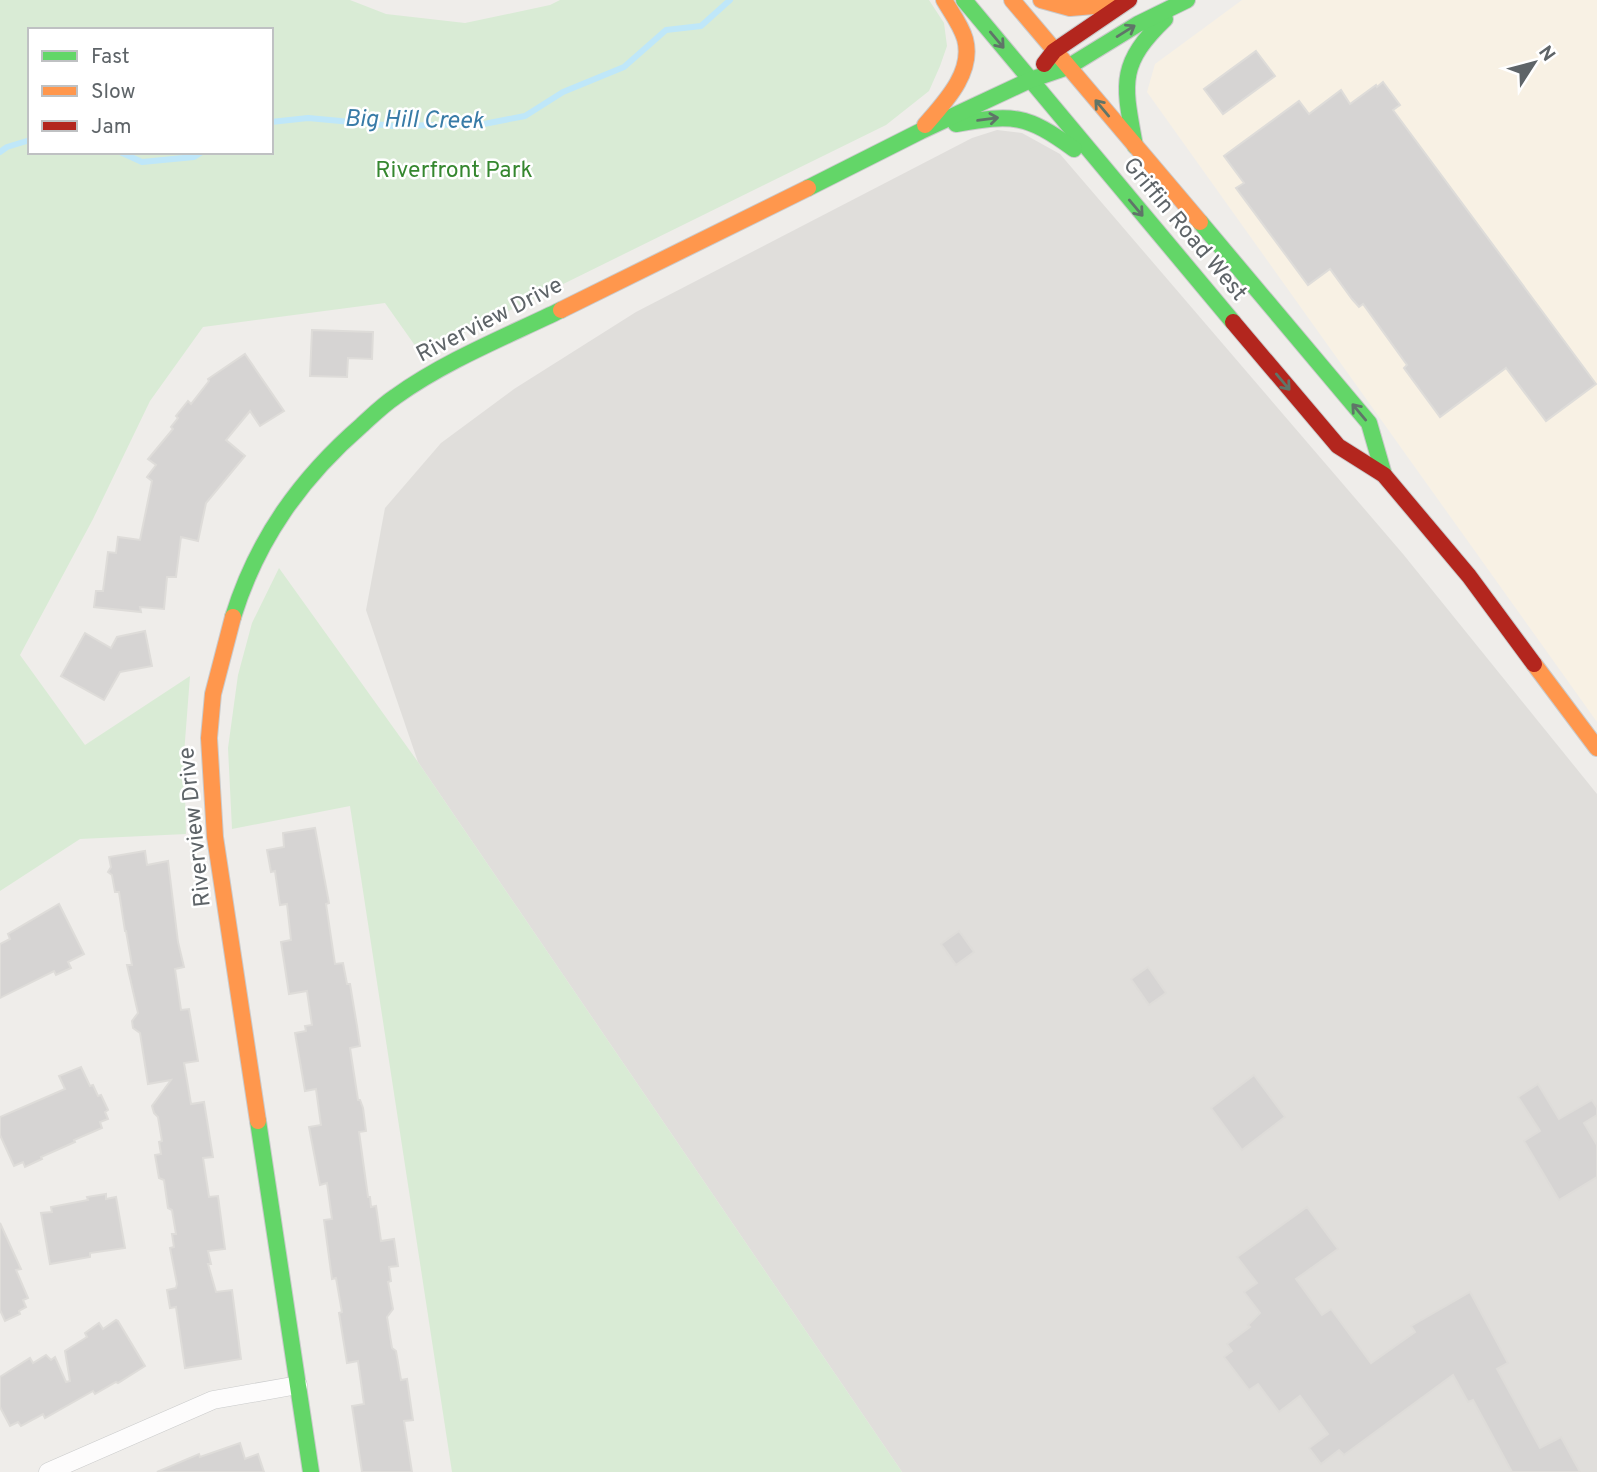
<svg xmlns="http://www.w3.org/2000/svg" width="1597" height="1472" viewBox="0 0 1597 1472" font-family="Overpass,sans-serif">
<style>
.commercial{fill:#f8f1e4}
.industrial{fill:#e0dedb}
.green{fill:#d9ebd5;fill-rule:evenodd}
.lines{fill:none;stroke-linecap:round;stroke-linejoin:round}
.stream{stroke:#bfe7f9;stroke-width:6}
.building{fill:#d6d4d3;stroke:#dedcd9;stroke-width:2}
.street-casing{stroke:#cacbcb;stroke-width:19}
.fast-casing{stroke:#cacacb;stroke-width:18}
.slow-casing{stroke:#cacacb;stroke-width:18}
.jam-casing{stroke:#cacacb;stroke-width:18}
.street{stroke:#fdfcfc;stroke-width:18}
.fast{stroke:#63d668;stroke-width:16}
.slow{stroke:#ff974d;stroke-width:16}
.jam{stroke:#b3261e;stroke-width:16}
.oneway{stroke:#5f7568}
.labels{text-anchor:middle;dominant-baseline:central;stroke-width:5;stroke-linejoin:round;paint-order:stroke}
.park-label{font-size:23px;fill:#35872f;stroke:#fff}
.street-label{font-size:23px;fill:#5e6468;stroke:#fff}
.water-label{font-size:24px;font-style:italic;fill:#387ba7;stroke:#fff}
</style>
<rect width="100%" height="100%" fill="#efedea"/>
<path class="commercial" d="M1242 0H1597V722L1147 92 1155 64Z"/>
<path class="industrial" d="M997 130 1022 133 1060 154 1403 554 1597 794V1472H902L418 762 366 610 385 508 441 443 514 389 636 312 972 138Z"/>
<g class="green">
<path d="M0 0H350L386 14 465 23 550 5 560 0H929L944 23 947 46 940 66 929 91 886 125 421 354 385 303 203 327 150 401 93 519 20 655 85 745 190 676 184 754 186 834 80 839 0 891ZM30 30H271V152H30Z"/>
<path d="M279 568 418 762 902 1472H452L350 806 232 829 228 748 238 675 252 623Z"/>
</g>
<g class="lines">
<g class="stream">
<path d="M271 122 308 118 395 126 484 124 525 116 563 92 624 67 666 30 701 26 730 0"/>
<path d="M0 152 7 147 30 140"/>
<path d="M120 152 142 162 194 157 202 152"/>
</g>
</g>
<g class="building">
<path d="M1256 51 1275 76 1223 114 1204 89Z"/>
<path d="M1383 82 1400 105 1393 110 1596 384 1546 421 1506 368 1440 417 1404 368 1407 365 1363 304 1359 307 1352 299 1330 269 1308 285 1236 188 1244 183 1224 156 1299 101 1309 114 1341 90 1350 104 1376 85 1377 87Z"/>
<path d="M312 330 373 332 372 359 348 358 347 377 310 376Z"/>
<path d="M245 354 284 411 260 426 250 411 226 440 245 456 206 503 198 541 181 537 176 577H167L164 609 140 607 141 612 94 607 96 591H103L108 552 116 553 118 537 140 540 152 481 147 477 156 465 148 459 173 429 171 427 178 418 176 416 188 401 191 404 209 381 208 379Z"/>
<path d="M145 631 152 666 120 672 104 700 61 676 85 633 111 648 117 637Z"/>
<path d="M315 828 329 903 326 904 335 964 343 963 347 984H350L357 1026 360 1046 350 1048 358 1100H360L363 1108 366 1131 359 1132 368 1197H370L371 1207 376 1206 381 1241 394 1239 398 1266 389 1267 391 1281 388 1282 393 1309 387 1317 392 1348 396 1351 401 1380 407 1379 413 1420 404 1421 412 1472H362L352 1406 364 1404 358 1361 347 1363 339 1313 342 1312 336 1278 332 1279 324 1220 332 1219 327 1183 320 1185 309 1127 321 1125 316 1089 305 1091 295 1033 306 1031 305 1026 312 1025 307 991 289 994 281 942 291 940 287 904 280 905 275 871 271 872 267 850 284 847 283 833Z"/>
<path d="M145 851 147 865 168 861 178 942 184 967 175 969 181 1010 189 1009 198 1061 184 1063 191 1104 204 1102 213 1157 203 1158 209 1197 218 1196 225 1249 208 1251 211 1264H208L216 1292 232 1290 241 1359 185 1368 176 1307 170 1308 167 1290 176 1288 177 1284 170 1248 174 1247 172 1234H176L172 1210 168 1208 164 1180 159 1178 155 1155 161 1154 159 1142 162 1141 158 1117 154 1113 152 1106 171 1080 148 1084 140 1033 133 1028 132 1021 138 1013 127 965H132L126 931H125L119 892H115L112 875 108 872 111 867 109 857Z"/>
<path d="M59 904 84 954 68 962 71 968 56 975 54 971 0 998V944L10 939 8 934Z"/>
<path d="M959 931 974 952 956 965 941 944Z"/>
<path d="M1148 967 1166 993 1149 1005 1131 979Z"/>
<path d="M81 1067 90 1086 93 1085 98 1096 101 1095 108 1110 105 1112 108 1119 100 1122 102 1128 74 1140 75 1142 41 1157 42 1159 25 1167 23 1162 14 1166 0 1135V1117L65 1089 59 1076Z"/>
<path d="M1254 1075 1285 1117 1242 1150 1211 1108Z"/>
<path d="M1538 1084 1559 1119 1592 1100 1597 1108V1115L1584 1123 1597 1145V1177L1559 1200 1524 1141 1540 1131 1518 1097Z"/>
<path d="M106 1194V1199L116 1197 125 1248 90 1253V1257L50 1264 41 1213 52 1212 51 1207 88 1200 87 1197Z"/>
<path d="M1307 1207 1338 1249 1296 1279 1322 1315 1331 1309 1371 1363 1415 1332 1411 1326 1470 1292 1508 1363 1497 1369 1540 1448 1561 1437 1580 1472H1512L1473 1400 1468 1402 1453 1375 1344 1455 1339 1450 1321 1464 1309 1448 1328 1434 1300 1396 1279 1412 1258 1384 1249 1390 1224 1357 1232 1351 1227 1344 1250 1327 1248 1325 1260 1313 1244 1292 1257 1283 1237 1257Z"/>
<path d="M0 1223 21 1269 16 1270 28 1298 23 1300 26 1307 19 1311 20 1314 5 1321 0 1310Z"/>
<path d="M116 1320 118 1321 145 1366 118 1383 116 1382 95 1394 93 1391 45 1418 43 1414 21 1426 18 1422 10 1426 0 1407V1377L30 1358 33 1363 46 1355 51 1360 55 1357 66 1382 70 1381 65 1351 87 1337 85 1333 99 1323 103 1329Z"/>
<path d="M240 1443 245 1459 258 1454 264 1472H157L199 1454 200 1457Z"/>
</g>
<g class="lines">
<g class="street-casing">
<path id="street" d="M48 1472 213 1400 298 1385"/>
</g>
<g class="fast-casing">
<g id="fast">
<path d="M964 0 1233 322"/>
<path d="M956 124C1013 114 1026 114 1074 149"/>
<path d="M1135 146C1124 85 1117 65 1165 19"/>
<path d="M808 188 921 131 1030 80 1068 67 1138 24 1187 0"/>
<path d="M1200 222 1369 423 1384 475"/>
<path d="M233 617C257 539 301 478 362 425 373 415 383 405 395 397 445 361 505 337 561 310"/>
<path d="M258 1121 311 1472"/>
</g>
</g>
<g class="slow-casing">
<g id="slow">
<path d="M1012 0 1200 222"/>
<path d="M1041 0 1070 8 1118 4"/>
<path d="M925 125C945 102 974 72 965 39 961 25 951 12 944 0"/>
<path d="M561 310 808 188"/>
<path d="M233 617 213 694 209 738 215 837 258 1121"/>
<path d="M1534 664 1597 748"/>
</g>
</g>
<g class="jam-casing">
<g id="jam">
<path d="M1044 64 1054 51 1129 0"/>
<path d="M1233 322 1338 446 1384 475 1469 576 1534 664"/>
</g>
</g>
<use href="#street" class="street"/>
<use href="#fast" class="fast"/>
<use href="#slow" class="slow"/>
<use href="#jam" class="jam"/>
</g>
<defs><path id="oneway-shaft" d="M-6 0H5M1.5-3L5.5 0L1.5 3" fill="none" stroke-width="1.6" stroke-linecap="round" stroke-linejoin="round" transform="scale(1.75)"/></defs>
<g class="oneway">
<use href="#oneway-shaft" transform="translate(1126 31) rotate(-32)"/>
<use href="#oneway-shaft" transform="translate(997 40) rotate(50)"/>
<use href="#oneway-shaft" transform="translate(1102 108) rotate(-130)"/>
<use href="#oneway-shaft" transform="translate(988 119) rotate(-8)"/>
<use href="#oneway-shaft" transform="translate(1136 208) rotate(50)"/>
<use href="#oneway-shaft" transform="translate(1283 382) rotate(50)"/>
<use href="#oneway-shaft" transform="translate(1359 412) rotate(-130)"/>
</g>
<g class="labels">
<g class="park-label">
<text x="454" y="171">Riverfront Park</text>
</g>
<g class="street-label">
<text transform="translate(1184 230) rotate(50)">Griffin Road West</text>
<text transform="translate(490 321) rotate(-27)">Riverview Drive</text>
<text transform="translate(196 827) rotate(-96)">Riverview Drive</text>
</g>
<g class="water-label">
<text transform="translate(414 121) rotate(1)">Big Hill Creek</text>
</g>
</g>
<rect x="28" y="28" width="245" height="126" fill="#ffffff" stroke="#bfc1c3" stroke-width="2"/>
<rect x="42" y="51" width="35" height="10" fill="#63d668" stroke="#bfc1c3" stroke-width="2"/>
<text x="91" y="63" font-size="21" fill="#5e6468">Fast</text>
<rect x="42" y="86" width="35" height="10" fill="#ff974d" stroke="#bfc1c3" stroke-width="2"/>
<text x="91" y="98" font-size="21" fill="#5e6468">Slow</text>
<rect x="42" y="121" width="35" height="10" fill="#b3261e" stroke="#bfc1c3" stroke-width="2"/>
<text x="91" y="133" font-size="21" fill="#5e6468">Jam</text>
<g transform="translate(1534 63) rotate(54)" stroke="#ffffff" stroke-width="5" paint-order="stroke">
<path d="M0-5L12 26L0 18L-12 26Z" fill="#5e6468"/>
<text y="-10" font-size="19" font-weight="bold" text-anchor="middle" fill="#5e6468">N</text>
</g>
</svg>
